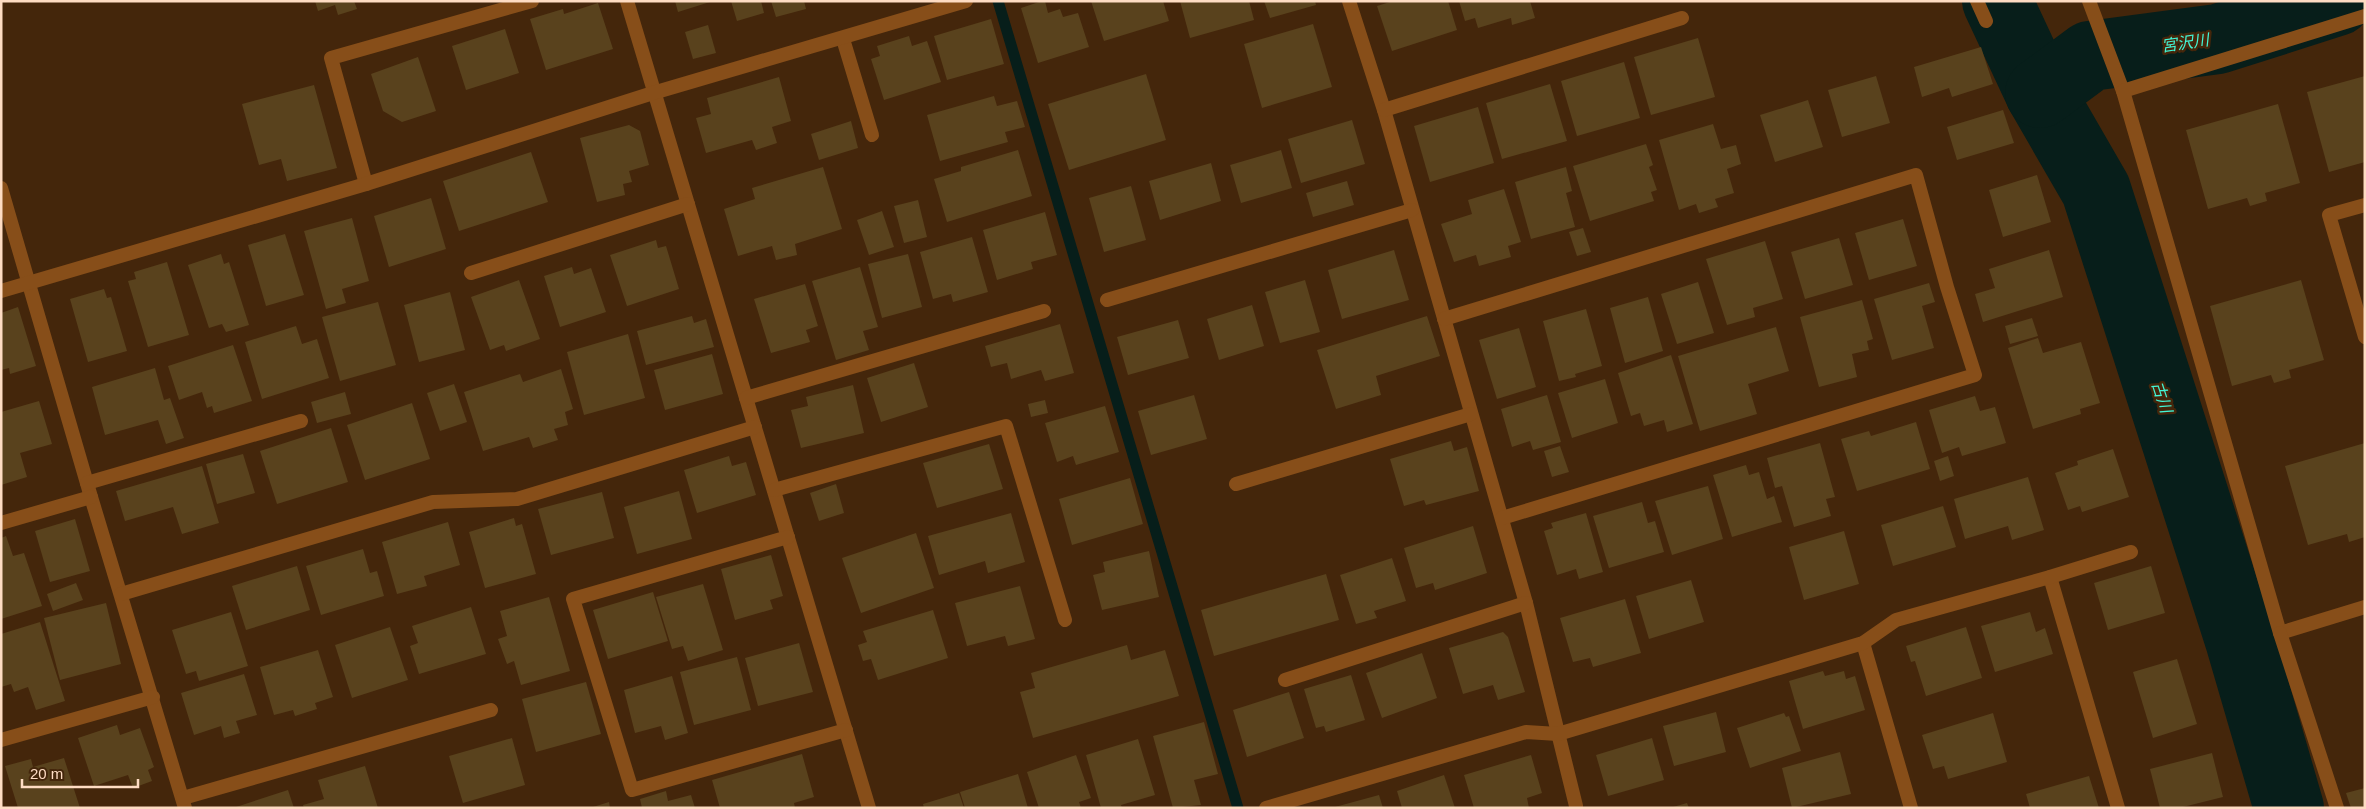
<svg xmlns="http://www.w3.org/2000/svg" width="2366" height="809" viewBox="0 0 2366 809" font-family="Helvetica,'Noto Sans JP',sans-serif">
<style>
.lines{fill:none;stroke-linecap:round;stroke-linejoin:round}
.stream{stroke:#071e1a;stroke-width:11}
.river{stroke:#071e1a;stroke-width:70}
.building{fill:#59421d}
.service{stroke:#874e19;stroke-width:14}
.minor{stroke:#874e19;stroke-width:14}
.labels{text-anchor:middle;dominant-baseline:central;stroke-width:5;stroke-linejoin:round;paint-order:stroke}
.water-label{font-size:16px;font-style:italic;fill:#42f6d7;stroke:#44260b}
</style>
<rect width="100%" height="100%" fill="#44260b"/>
<g class="lines">
<path class="stream" d="M998 1 1238 808"/>
<g class="river">
<path d="M1997 1 2040 93 2096 190 2240 640 2289 808"/>
<path d="M2040 93 2090 56 2218 39 2337 1"/>
</g>
</g>
<g class="building">
<path d="M315 1H354L357 9 338 15 335 5 318 11Z"/>
<path d="M675 1H710V2L678 12Z"/>
<path d="M731 1H761L764 13 737 21Z"/>
<path d="M771 1H804L806 9 776 17Z"/>
<path d="M1042 1H1045L1048 13 1060 9 1063 17 1078 13 1089 47 1038 63 1021 8Z"/>
<path d="M1091 1H1163L1169 21 1104 41Z"/>
<path d="M1180 1H1249L1254 20 1190 38Z"/>
<path d="M1264 1H1315L1316 5 1270 18Z"/>
<path d="M1393 1H1448L1457 30 1392 51 1377 6Z"/>
<path d="M1459 1H1530L1535 18 1512 25 1511 18 1478 28 1475 18 1465 21Z"/>
<path d="M598 3 613 49 546 70 530 19 563 9 564 14Z"/>
<path d="M991 19 1004 64 947 80 934 36Z"/>
<path d="M1313 24 1332 87 1262 108 1244 44Z"/>
<path d="M708 25 716 53 693 59 685 32Z"/>
<path d="M505 29 519 73 466 90 452 46Z"/>
<path d="M909 36 912 46 927 41 941 82 884 100 871 59 880 56 877 46Z"/>
<path d="M1698 38 1715 97 1651 115 1634 57Z"/>
<path d="M1981 47 1993 84 1952 97 1949 88 1922 97 1914 67Z"/>
<path d="M418 57 436 111 402 122 383 111 371 74Z"/>
<path d="M1624 62 1640 118 1577 136 1561 81Z"/>
<path d="M1146 74 1166 140 1069 170 1048 104Z"/>
<path d="M1876 76 1890 123 1842 137 1828 90Z"/>
<path d="M2365 76V162L2329 172 2307 92Z"/>
<path d="M779 77 791 121 772 127 777 143 756 150 752 140 706 153 696 118 711 114 707 98Z"/>
<path d="M1550 84 1567 141 1502 159 1486 103Z"/>
<path d="M314 85 337 168 287 181 281 159 259 165 242 104Z"/>
<path d="M994 96 997 106 1017 101 1025 127 1005 132 1008 142 940 161 927 115Z"/>
<path d="M1808 100 1823 147 1775 162 1760 115Z"/>
<path d="M2278 104 2300 183 2265 193 2267 201 2250 206 2247 198 2208 209 2186 130Z"/>
<path d="M1478 107 1494 163 1430 182 1414 126Z"/>
<path d="M2003 110 2014 143 1957 160 1947 127Z"/>
<path d="M1352 120 1365 164 1301 183 1288 139Z"/>
<path d="M851 121 858 148 819 160 811 134Z"/>
<path d="M1713 124 1721 149 1736 145 1741 164 1727 169 1734 193 1715 199 1718 207 1699 213 1696 204 1679 210 1659 140Z"/>
<path d="M629 125 640 131 649 165 629 171 632 182 623 184 625 195 597 202 580 138Z"/>
<path d="M1646 144 1653 165 1649 167 1657 190 1651 192 1654 201 1590 221 1573 166Z"/>
<path d="M1018 150 1032 196 947 222 934 179 961 171V167Z"/>
<path d="M1281 150 1292 188 1241 203 1230 165Z"/>
<path d="M531 152 548 202 459 231 443 181Z"/>
<path d="M1211 163 1221 201 1160 220 1149 181Z"/>
<path d="M823 167 842 229 795 244 797 255 776 260 772 246 738 256 724 209 755 199 752 188Z"/>
<path d="M1566 167 1572 191 1566 193 1575 227 1531 239 1515 182Z"/>
<path d="M2037 175 2051 222 2003 237 1989 190Z"/>
<path d="M1347 181 1354 205 1313 217 1306 193Z"/>
<path d="M1131 186 1146 240 1104 252 1089 198Z"/>
<path d="M1504 189 1521 242 1508 246 1511 257 1479 266 1476 255 1454 262 1441 224 1472 214 1468 200Z"/>
<path d="M431 198 446 249 389 267 374 216Z"/>
<path d="M918 200 927 237 904 243 894 206Z"/>
<path d="M882 211 894 247 869 255 857 220Z"/>
<path d="M1045 212 1057 255 1031 262 1033 269 997 280 983 230Z"/>
<path d="M352 218 369 281 342 289 346 303 326 309 304 231Z"/>
<path d="M1903 219 1917 266 1869 280 1855 233Z"/>
<path d="M1583 228 1591 252 1577 256 1569 232Z"/>
<path d="M285 234 304 295 266 306 248 245Z"/>
<path d="M972 237 988 292 953 302 951 294 933 299 920 252Z"/>
<path d="M1839 238 1853 285 1805 299 1791 252Z"/>
<path d="M656 240 658 248 666 246 679 289 627 306 610 255Z"/>
<path d="M1765 241 1783 299 1753 308 1755 317 1727 325 1706 259Z"/>
<path d="M1394 250 1409 300 1342 319 1328 270Z"/>
<path d="M2049 250 2063 297 1983 322 1975 294 1995 288 1989 269Z"/>
<path d="M221 254 224 264 229 262 249 325 226 332 222 324 209 328 188 265Z"/>
<path d="M908 254 922 307 882 318 868 264Z"/>
<path d="M167 262 189 335 148 347 128 281 136 279 134 272Z"/>
<path d="M572 267 574 274 591 268 606 312 560 327 544 276Z"/>
<path d="M860 267 878 327 863 331 869 350 836 360 812 281Z"/>
<path d="M519 280 540 339 506 351 504 345 490 350 471 297Z"/>
<path d="M1305 280 1320 332 1280 343 1265 292Z"/>
<path d="M2301 280 2324 360 2289 370 2291 378 2274 383 2271 375 2232 386 2210 306Z"/>
<path d="M1698 282 1714 333 1677 344 1661 294Z"/>
<path d="M1929 283 1935 302 1922 306 1934 348 1892 360 1874 299Z"/>
<path d="M805 284 818 326 806 330 810 342 771 353 754 299Z"/>
<path d="M104 289 107 298 111 297 127 351 88 362 70 299Z"/>
<path d="M450 292 465 350 419 362 404 305Z"/>
<path d="M1648 297 1663 351 1625 363 1610 308Z"/>
<path d="M1862 300 1873 339 1867 341 1869 350 1852 354 1857 377 1819 387 1800 317Z"/>
<path d="M378 302 396 365 340 381 322 317Z"/>
<path d="M1252 305 1264 346 1219 360 1207 319Z"/>
<path d="M18 307 36 366 10 374 9 368 1 370V313Z"/>
<path d="M1586 309 1602 366 1575 374 1576 377 1559 381 1543 321Z"/>
<path d="M692 316 694 323 706 319 714 347 646 365 637 331Z"/>
<path d="M1427 316 1440 356 1376 376 1381 395 1336 409 1317 350Z"/>
<path d="M2032 318 2038 336 2010 344 2005 326Z"/>
<path d="M1178 320 1189 358 1128 375 1117 337Z"/>
<path d="M1060 324 1074 373 1045 381 1041 370 1011 379 1007 363 991 367 985 346Z"/>
<path d="M296 326 302 344 317 339 329 378 262 399 245 342Z"/>
<path d="M1776 327 1789 371 1748 384 1757 414 1700 431 1678 356Z"/>
<path d="M1519 328 1536 387 1497 399 1479 340Z"/>
<path d="M628 334 645 398 584 415 567 352Z"/>
<path d="M2038 338 2043 353 2081 342 2100 403 2080 409 2081 414 2033 429 2008 348Z"/>
<path d="M233 345 252 401 214 413 212 406 207 408 202 392 179 400 168 366Z"/>
<path d="M712 354 723 394 665 410 654 370Z"/>
<path d="M1671 355 1693 424 1667 432 1664 420 1644 426 1640 413 1631 416 1618 373Z"/>
<path d="M914 363 928 407 881 422 867 378Z"/>
<path d="M155 368 164 400 170 398 184 438 166 444 158 420 105 435 92 387Z"/>
<path d="M561 369 573 409 565 412 568 425 554 429 558 440 533 448 529 437 483 451 464 392 520 374 523 382Z"/>
<path d="M1605 379 1618 423 1572 438 1558 393Z"/>
<path d="M454 384 467 422 440 431 427 393Z"/>
<path d="M853 385 864 433 801 448 791 410 808 406 806 397Z"/>
<path d="M345 392 351 414 317 423 311 402Z"/>
<path d="M1194 395 1207 439 1151 455 1138 411Z"/>
<path d="M1547 395 1561 442 1533 450 1530 441 1512 447 1501 409Z"/>
<path d="M1975 396 1980 411 1995 407 2006 443 1962 456 1959 447 1942 453 1929 410Z"/>
<path d="M1045 400 1048 413 1031 417 1028 404Z"/>
<path d="M39 401 52 444 20 453 27 477 1 485V412Z"/>
<path d="M412 403 430 459 365 480 347 425Z"/>
<path d="M1105 406 1119 452 1076 465 1073 456 1057 462 1045 423Z"/>
<path d="M1916 422 1930 469 1857 491 1841 439 1869 431 1871 436Z"/>
<path d="M331 428 348 482 277 504 260 451Z"/>
<path d="M1451 441 1454 451 1467 447 1479 491 1426 505 1424 500 1404 506 1390 459Z"/>
<path d="M1820 443 1835 497 1826 499 1831 516 1794 527 1782 486 1775 488 1767 458Z"/>
<path d="M2365 443V537L2349 542 2347 534 2308 545 2285 466Z"/>
<path d="M989 444 1003 489 937 508 923 463Z"/>
<path d="M1560 446 1569 472 1552 477 1544 451Z"/>
<path d="M2113 449 2129 497 2082 512 2080 506 2068 510 2055 473 2078 465 2077 461Z"/>
<path d="M243 454 255 493 217 504 206 464Z"/>
<path d="M729 456 732 466 746 462 756 495 697 513 684 470Z"/>
<path d="M1948 456 1954 476 1940 481 1934 461Z"/>
<path d="M1746 465 1749 475 1759 472 1767 499 1774 496 1782 522 1732 537 1713 475Z"/>
<path d="M202 466 219 523 182 534 173 507 125 521 116 491Z"/>
<path d="M2028 477 2044 530 2012 540 2008 526 1965 539 1954 499Z"/>
<path d="M1130 478 1143 524 1072 545 1059 499Z"/>
<path d="M836 484 844 513 819 521 810 493Z"/>
<path d="M1708 486 1723 539 1672 555 1655 501Z"/>
<path d="M679 491 692 539 637 554 624 507Z"/>
<path d="M602 492 614 538 551 555 538 509Z"/>
<path d="M1642 502 1648 523 1655 521 1664 552 1609 568 1593 516Z"/>
<path d="M1943 506 1956 547 1893 566 1881 525Z"/>
<path d="M1011 513 1025 562 988 573 985 561 939 575 928 536Z"/>
<path d="M1586 513 1603 572 1579 579 1576 569 1557 575 1544 531 1553 528 1551 523Z"/>
<path d="M514 518 516 526 522 524 536 574 485 588 469 532Z"/>
<path d="M75 519 90 571 50 582 35 531Z"/>
<path d="M448 522 460 565 424 576 427 586 397 594 382 542Z"/>
<path d="M1473 526 1487 573 1435 590 1433 583 1416 588 1404 548Z"/>
<path d="M1844 531 1859 584 1804 600 1789 547Z"/>
<path d="M916 533 934 588 861 613 842 558Z"/>
<path d="M6 536 13 556 24 553 42 606 1 619V538Z"/>
<path d="M363 549 370 573 377 571 384 596 321 615 306 566Z"/>
<path d="M1149 551 1159 597 1102 610 1093 575 1105 572 1103 562Z"/>
<path d="M771 555 783 596 770 600 773 609 735 620 721 569Z"/>
<path d="M1392 558 1406 601 1374 611 1377 618 1356 624 1340 575Z"/>
<path d="M297 566 310 610 246 630 232 586Z"/>
<path d="M2151 566 2165 613 2108 630 2094 583Z"/>
<path d="M1326 574 1339 620 1214 656 1201 610Z"/>
<path d="M1691 580 1704 622 1649 639 1636 596Z"/>
<path d="M76 583 83 600 53 611 47 594Z"/>
<path d="M703 584 723 650 688 661 683 646 672 649 656 597Z"/>
<path d="M1020 586 1035 639 1008 646 1005 636 967 646 955 603Z"/>
<path d="M653 592 668 641 608 659 593 610Z"/>
<path d="M549 597 570 671 521 685 514 661 507 664 498 639 507 636 500 611Z"/>
<path d="M1625 599 1641 653 1593 667 1590 658 1573 662 1560 618Z"/>
<path d="M106 603 121 664 60 680 44 618Z"/>
<path d="M471 607 486 654 419 674 410 646 418 643 412 626Z"/>
<path d="M933 610 948 658 878 680 871 659 863 661 858 645 867 642 863 631Z"/>
<path d="M231 612 248 666 199 681 196 671 186 674 172 630Z"/>
<path d="M2030 612 2036 632 2045 628 2053 654 1995 672 1981 626Z"/>
<path d="M40 622 65 701 36 710 28 687 14 692 11 684 1 687V634Z"/>
<path d="M390 627 408 680 352 698 335 645Z"/>
<path d="M1966 627 1982 678 1926 696 1915 661 1911 662 1906 646Z"/>
<path d="M1503 632 1508 637 1525 692 1498 700 1493 685 1463 694 1449 648Z"/>
<path d="M799 643 813 692 758 706 745 658Z"/>
<path d="M1127 645 1131 660 1165 650 1179 696 1033 738 1020 692 1035 688 1031 673Z"/>
<path d="M318 650 333 697 315 703 317 709 295 716 293 710 274 715 260 667Z"/>
<path d="M1422 653 1437 698 1382 718 1366 673Z"/>
<path d="M737 657 751 710 694 725 680 672Z"/>
<path d="M2177 659 2197 724 2153 738 2133 672Z"/>
<path d="M1823 671 1825 676 1844 671 1846 679 1855 676 1865 710 1803 729 1789 681Z"/>
<path d="M244 674 257 715 236 721 240 733 224 738 221 726 194 735 181 693Z"/>
<path d="M1351 675 1365 720 1326 732 1324 726 1316 728 1304 689Z"/>
<path d="M672 676 688 733 665 740 661 726 635 733 624 690Z"/>
<path d="M586 682 601 734 536 752 522 699Z"/>
<path d="M1289 692 1304 738 1247 757 1233 710Z"/>
<path d="M1716 712 1726 752 1674 766 1663 726Z"/>
<path d="M1784 713 1786 717 1789 716 1801 751 1750 768 1737 728Z"/>
<path d="M1993 713 2007 762 1948 779 1944 766 1933 769 1922 735Z"/>
<path d="M1204 722 1218 774 1194 780 1201 805 1173 808 1153 736Z"/>
<path d="M117 725 120 735 140 728 154 767 148 770 152 781 133 788 128 775 94 786 78 738Z"/>
<path d="M512 738 525 785 463 803 449 756Z"/>
<path d="M1652 738 1664 780 1608 796 1596 755Z"/>
<path d="M1138 739 1155 795 1121 805 1122 808H1101L1086 755Z"/>
<path d="M1840 752 1851 794 1792 808 1782 768Z"/>
<path d="M2212 753 2223 797 2179 808H2160L2150 769Z"/>
<path d="M802 754 814 797 794 803 795 808H720L712 780Z"/>
<path d="M1076 755 1091 798 1079 802 1081 808H1039L1027 772Z"/>
<path d="M1531 755 1542 793 1527 798 1529 808H1474L1464 775Z"/>
<path d="M64 758 80 808H18L5 766 31 759 33 767Z"/>
<path d="M365 766 378 808H304L303 805 324 799 318 780Z"/>
<path d="M1018 774 1028 808H965L960 792Z"/>
<path d="M1444 775 1455 808H1402L1397 791Z"/>
<path d="M2089 776 2099 808H2030L2026 794Z"/>
<path d="M2365 788V808H2351L2346 793Z"/>
<path d="M288 790 294 808H236V807Z"/>
<path d="M666 791 668 801 691 795 695 808H642L640 799Z"/>
<path d="M959 793 964 808H924L923 804Z"/>
<path d="M1379 795 1383 808H1335V807Z"/>
<path d="M609 802 610 808H593V807Z"/>
<path d="M1687 803 1689 808H1673V807Z"/>
</g>
<g class="lines">
<g class="service">
<path d="M843 39 872 135"/>
<path d="M2365 205 2329 215 2365 337"/>
</g>
<g class="minor">
<path d="M627 1 869 808"/>
<path d="M1349 1 1384 110 1526 603 1576 806"/>
<path d="M1977 1 1986 21"/>
<path d="M2089 1 2123 91"/>
<path d="M2365 16 2123 91 2280 633 2365 607"/>
<path d="M1384 110 1682 18"/>
<path d="M366 184 331 58 532 1"/>
<path d="M1 188 91 497 185 808"/>
<path d="M471 273 688 204"/>
<path d="M1 291 366 184 653 93 966 1"/>
<path d="M1107 300 1412 210"/>
<path d="M1444 319 1916 175 1947 287 1975 375 1502 518"/>
<path d="M746 398 1044 311"/>
<path d="M87 483 301 421"/>
<path d="M1236 484 1471 414"/>
<path d="M774 490 1006 426 1065 620"/>
<path d="M1 523 91 497"/>
<path d="M788 537 573 599 632 790 846 730"/>
<path d="M2050 577 2118 808"/>
<path d="M121 594 433 502 517 499 755 427"/>
<path d="M2280 633 2337 808"/>
<path d="M1863 643 1911 808"/>
<path d="M1285 680 1526 603"/>
<path d="M1 740 153 697"/>
<path d="M183 798 491 710"/>
<path d="M1266 808 1526 732 1558 734 1863 643 1896 620 2050 577 2131 552"/>
</g>
</g>
<g class="labels">
<g class="water-label">
<text transform="translate(2185 43) rotate(-8)">宮沢川</text>
<text transform="translate(2162 397) rotate(72)">古川</text>
</g>
</g>
<rect width="2366" height="809" fill="none" stroke="#fedcc3" stroke-width="5"/>
<path d="M22 779v8h116v-8" fill="none" stroke="#fedcc3" stroke-width="2.5"/>
<text x="30" y="779" font-size="15" fill="#fedcc3" stroke="#44260b" stroke-width="4" paint-order="stroke">20 m</text>
</svg>
